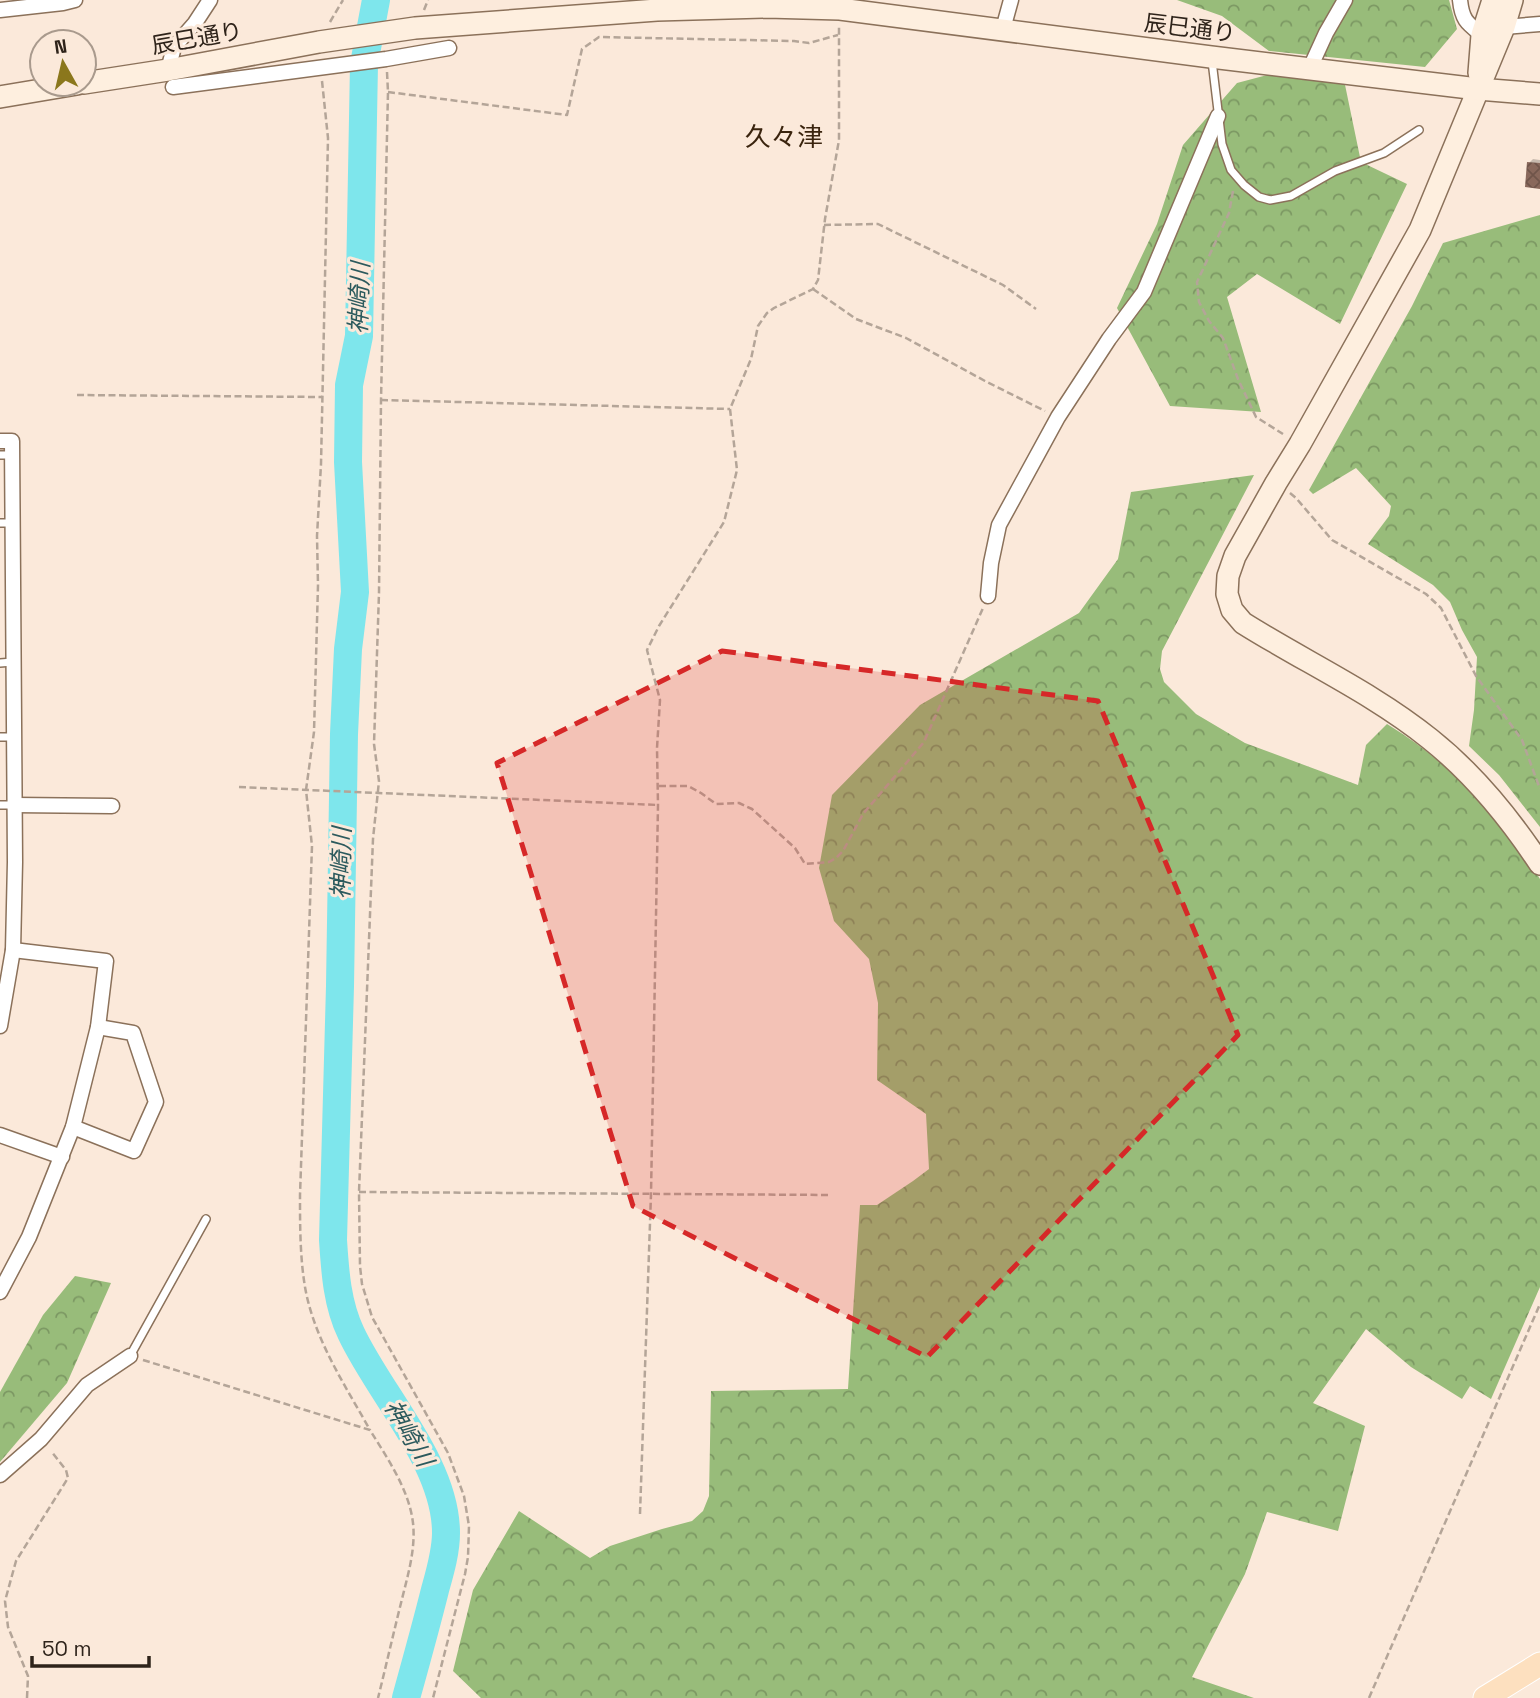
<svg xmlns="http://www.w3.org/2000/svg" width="1540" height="1698" viewBox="0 0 1540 1698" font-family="'Space Grotesk','Noto Sans JP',sans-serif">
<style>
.forest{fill:url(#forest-crowns)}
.shadow{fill:#0003}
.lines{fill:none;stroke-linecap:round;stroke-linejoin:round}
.river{stroke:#7ee6ec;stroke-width:28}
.building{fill:url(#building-cross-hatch)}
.lane-casing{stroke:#8b715a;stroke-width:10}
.street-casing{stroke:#8b715a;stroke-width:17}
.secondary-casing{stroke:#8b715a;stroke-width:24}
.primary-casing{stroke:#fff;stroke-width:25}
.path{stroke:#b4a598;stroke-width:2.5;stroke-dasharray:7 3.5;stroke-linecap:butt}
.lane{stroke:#fff;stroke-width:7}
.street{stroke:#fff;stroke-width:14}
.secondary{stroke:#feefdf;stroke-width:21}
.primary{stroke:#fde0bf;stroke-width:23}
.marked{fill:#d62828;fill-opacity:0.2;stroke:#d62828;stroke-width:5;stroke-dasharray:14 9;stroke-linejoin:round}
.labels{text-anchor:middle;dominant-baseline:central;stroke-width:6;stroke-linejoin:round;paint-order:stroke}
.street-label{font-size:23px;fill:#2e231a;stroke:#fbe9da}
.water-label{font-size:24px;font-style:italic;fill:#2c5a5d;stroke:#fbe9da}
.quarter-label{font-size:26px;fill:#3a240e;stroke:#fbe9da}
</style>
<defs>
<pattern id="forest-crowns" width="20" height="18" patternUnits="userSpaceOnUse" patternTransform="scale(1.75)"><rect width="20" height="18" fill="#98bc7a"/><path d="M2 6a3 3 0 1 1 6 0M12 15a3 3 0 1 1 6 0" fill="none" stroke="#7c9863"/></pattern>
<pattern id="building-cross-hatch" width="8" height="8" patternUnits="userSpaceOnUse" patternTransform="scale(1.75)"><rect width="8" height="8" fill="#89685b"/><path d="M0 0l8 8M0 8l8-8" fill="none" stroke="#70554a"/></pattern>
</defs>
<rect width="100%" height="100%" fill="#fbe9da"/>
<g class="forest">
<path d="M1177 0H1449L1457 29 1425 67 1269 51 1222 16Z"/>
<path d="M1279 72 1344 80 1361 162 1407 184 1340 324 1257 274 1227 297 1261 412 1170 406 1117 308 1157 224 1183 145 1237 83Z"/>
<path d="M1540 215V827L1499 775 1469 746 1474 710 1477 657 1462 630 1450 602 1433 585 1368 544 1389 516 1391 506 1356 468 1313 494 1309 490 1412 306 1443 243Z"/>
<path d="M1254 475 1162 651 1160 669 1164 682 1196 714 1245 743 1358 785 1366 745 1387 724C1436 754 1477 792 1513 838 1523 851 1531 865 1540 879V1287L1491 1399 1470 1386 1462 1399 1411 1367 1366 1329 1313 1403 1365 1426 1338 1531 1267 1512 1245 1574 1192 1677 1254 1698H481L453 1671 473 1590 519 1511 590 1558 610 1546 662 1529 692 1521 703 1511 709 1496 711 1391 848 1389 860 1205H877L913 1181 929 1169 926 1114 877 1080 878 1003 869 959 834 921 819 868 832 795 920 705 1079 613 1118 559 1131 492Z"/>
<path d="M75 1276 111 1283 67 1383 0 1462V1392L43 1315Z"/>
</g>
<path class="shadow" d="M1533 159 1540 160V187L1529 163Z"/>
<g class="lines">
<path class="river" d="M376 0 364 64 359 336 349 385 348 462 355 592 348 649 344 734 340 986 333 1240C335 1271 337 1304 351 1333 380 1395 446 1463 446 1533 446 1552 440 1572 435 1590 426 1626 416 1662 406 1698"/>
</g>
<path class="building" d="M1527 162 1540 163V189L1525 187Z"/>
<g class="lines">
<g class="lane-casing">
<g id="lane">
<path d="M1212 61 1222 144 1231 170 1244 185 1259 197 1270 200 1291 196 1335 171 1384 153 1419 130"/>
<path d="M0 455H12"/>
<path d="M0 523H12"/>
<path d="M0 663 13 662"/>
<path d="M0 737H14"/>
<path d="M0 805H14"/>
<path d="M130 1356 206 1219"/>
</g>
</g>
<g class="street-casing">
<g id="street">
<path d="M1460 0C1462 20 1467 23 1482 35"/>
<path d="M0 10 63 3 75 0"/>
<path d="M1504 27 1540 24"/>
<path d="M1003 29 1011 0"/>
<path d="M1310 68 1326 33 1345 0"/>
<path d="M168 70 174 47 195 23 210 0"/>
<path d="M173 87 386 59 449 48"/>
<path d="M0 441H12L15 862 13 950 0 1026"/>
<path d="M988 596 991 563 999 525 1058 417 1109 339 1144 292 1218 116"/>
<path d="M14 805 112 806"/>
<path d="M73 1127 134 1151 156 1102 133 1033 98 1027"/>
<path d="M0 1135 62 1157"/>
<path d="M0 1292 29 1237 73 1127 98 1027 106 961 13 950"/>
<path d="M0 1475 41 1439 87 1385 130 1356"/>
</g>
</g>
<g class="secondary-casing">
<g id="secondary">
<path d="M1512 0 1504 27 1420 230 1300 444 1276 483 1235 556 1228 576 1227 594 1232 610 1243 623C1305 662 1373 693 1430 739 1474 774 1509 817 1540 864"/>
<path d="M1479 73 1482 35 1493 0"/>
<path d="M84 83 168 70 319 42 415 28 657 10 767 7 840 9 1211 57 1478 89 1540 94"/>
<path d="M0 97 77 84"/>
</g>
</g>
<g class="primary-casing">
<path id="primary" d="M1485 1698 1540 1664"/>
</g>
<g class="path">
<path d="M424 10 428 0"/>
<path d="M330 22 343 0"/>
<path d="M387 72 388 92 381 400 379 593 374 744 379 781 373 839 359 1192 360 1266 362 1284 372 1317 448 1453 464 1496 469 1526 468 1557 465 1574 433 1698"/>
<path d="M322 81 328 138 321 464 317 536 318 585 314 732 306 790 312 846 300 1195C300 1226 300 1257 305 1287 314 1339 345 1385 370 1430"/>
<path d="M388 92 567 115 582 49 599 37 794 41 809 43 838 35"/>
<path d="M1233 191 1229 213 1197 282 1199 302 1209 321 1223 338 1238 379 1256 417 1283 434"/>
<path d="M824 225 878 224 1003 285 1036 309"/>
<path d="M813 289 856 319 906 338 985 381 1045 411"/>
<path d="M77 395 322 397"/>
<path d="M381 400 730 409"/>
<path d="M1290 493 1296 498 1332 540 1426 594 1441 608 1476 676 1522 740 1540 789"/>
<path d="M659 786H688L701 793 716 804 739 803 752 809 795 848 805 864 829 862 836 858 843 851 863 814 924 742 983 608"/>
<path d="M239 787 658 805"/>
<path d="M359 1192 831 1195"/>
<path d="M143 1360 370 1430C387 1458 409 1489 413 1523 416 1550 407 1578 401 1603 393 1635 386 1666 378 1698"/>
<path d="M640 1514 651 1194 658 805 657 748 660 700 647 650 659 626 724 522 737 470 730 409 751 359 758 326 767 313 774 308 813 289 818 280 825 219 839 140V25"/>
<path d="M27 1698 28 1676 8 1627 5 1601 16 1561 68 1478 66 1470 51 1451"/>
<path d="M1369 1698 1540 1304"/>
</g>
<use href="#lane" class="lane"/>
<use href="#street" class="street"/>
<use href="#secondary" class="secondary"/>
<use href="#primary" class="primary"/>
</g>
<path class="marked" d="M722 651 1098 701 1238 1035 927 1357 633 1206 497 763Z"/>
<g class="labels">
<g class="street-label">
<text transform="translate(1190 28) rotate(7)">辰巳通り</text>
<text transform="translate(197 38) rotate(-10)">辰巳通り</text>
</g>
<g class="water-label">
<text transform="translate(359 298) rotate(-88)">神崎川</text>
<text transform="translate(341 863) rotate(-89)">神崎川</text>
<text transform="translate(409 1433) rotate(60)">神崎川</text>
</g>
<g class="quarter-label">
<text x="784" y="137">久々津</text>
</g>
</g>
<g transform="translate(63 63) rotate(352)"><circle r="33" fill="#fbe9da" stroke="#a99a8d" stroke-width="2"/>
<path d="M0-5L12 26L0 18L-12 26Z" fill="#8b771c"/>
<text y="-10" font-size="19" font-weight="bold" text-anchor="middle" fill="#2e231a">N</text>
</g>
<path d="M32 1656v10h117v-10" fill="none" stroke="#2e231a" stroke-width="3.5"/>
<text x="42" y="1656" font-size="21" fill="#2e231a" stroke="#fbe9da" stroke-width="5" paint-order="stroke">50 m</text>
</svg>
